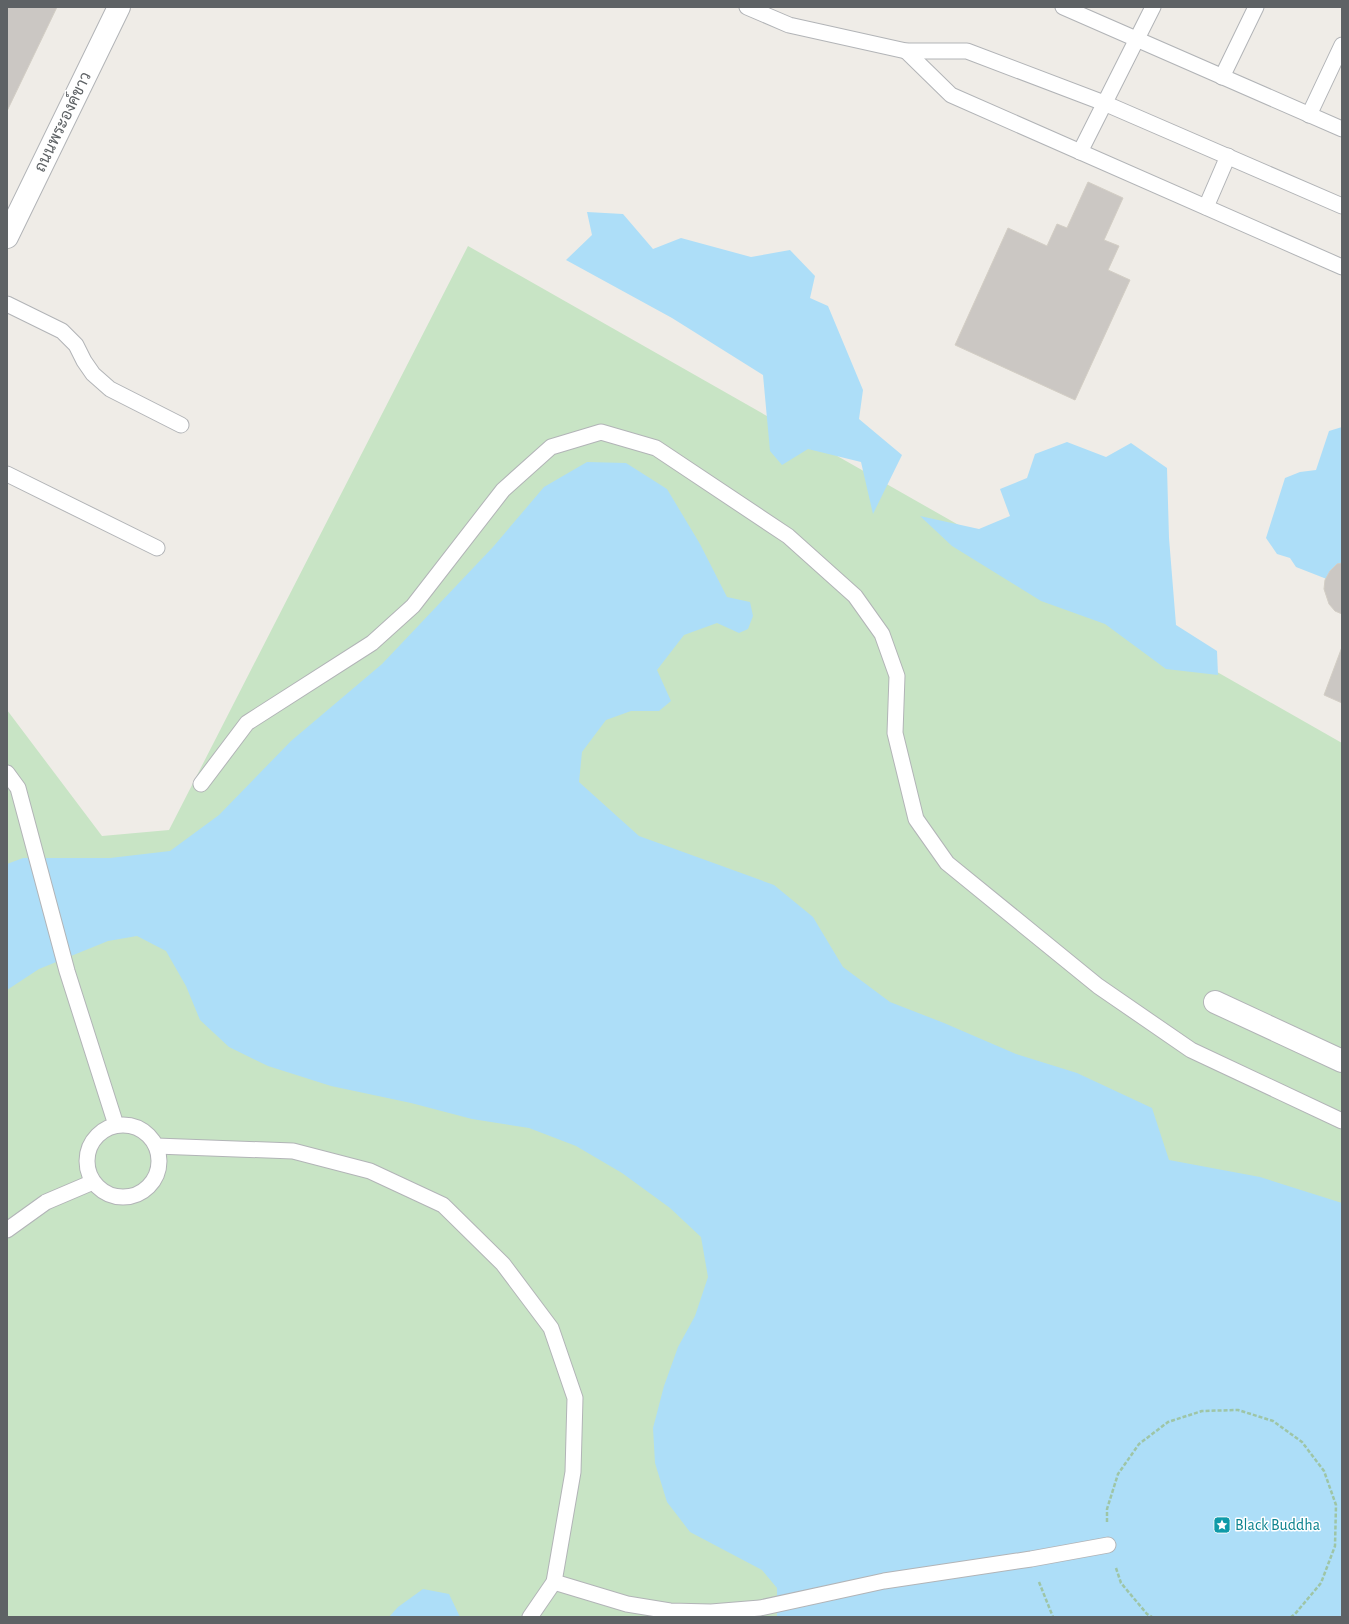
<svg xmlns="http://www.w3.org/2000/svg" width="1349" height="1624" viewBox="0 0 1349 1624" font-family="'Alegreya Sans',Sarabun,sans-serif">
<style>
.green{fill:#c8e4c5}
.water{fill:#addef8}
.building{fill:#cbc7c3;stroke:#d3cec5}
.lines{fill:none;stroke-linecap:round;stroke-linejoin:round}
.service-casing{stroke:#b2b4b7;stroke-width:17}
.minor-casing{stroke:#b2b4b7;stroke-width:24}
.tertiary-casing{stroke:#b2b4b7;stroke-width:24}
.path{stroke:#9ec5a6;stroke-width:2.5;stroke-dasharray:4 2;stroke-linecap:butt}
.service{stroke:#fff;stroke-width:15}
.minor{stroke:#fff;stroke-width:22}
.tertiary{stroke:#fff;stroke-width:22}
.labels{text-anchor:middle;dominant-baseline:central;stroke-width:3;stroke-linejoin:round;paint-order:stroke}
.street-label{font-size:16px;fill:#5e6265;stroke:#fff}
.culture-label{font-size:16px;fill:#0d838f;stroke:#fff;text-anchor:start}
</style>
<rect width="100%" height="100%" fill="#efece7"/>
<path class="green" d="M468 246 1342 743V1617H7V710L102 836 169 830Z"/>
<g class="water">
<path d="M587 212 623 214 653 249 681 238 751 257 790 250 815 276 810 298 828 306 863 390 859 419 902 455 873 514 861 462 808 449 782 465 770 451 763 375 672 318 566 260 592 235Z"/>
<path d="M1342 427V585L1296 567 1290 558 1277 554 1266 538 1285 478 1300 472 1316 470 1329 431Z"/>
<path d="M1067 442 1106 457 1131 443 1167 468 1169 538 1176 625 1217 651 1218 675 1166 669 1105 624 1041 601 952 546 920 516 979 529 1010 516 1000 489 1027 478 1035 454Z"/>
<path d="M587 462 626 463 667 489 700 544 727 597 750 602 753 616 748 629 739 633 717 623 684 635 657 670 671 701 659 711H631L606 720 582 752 579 782 639 836 774 885 813 917 843 967 890 1002 944 1023 1016 1054 1077 1073 1152 1108 1169 1160 1260 1177 1342 1203V1617H777V1588L762 1570 690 1532 667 1502 655 1463 653 1428 664 1386 678 1347 695 1316 708 1277 701 1237 670 1208 622 1173 576 1146 529 1128 472 1119 411 1103 331 1086 268 1066 229 1047 200 1020 186 986 166 951 137 936 108 941 39 969 7 990V864L23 858H110L170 851 219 815 291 741 382 664 493 547 544 487Z"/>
<path d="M423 1589 449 1594 460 1617H389L398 1607Z"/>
</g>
<g class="building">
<path d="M7 7H57L7 111Z"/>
<path d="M1088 182 1123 198 1104 240 1119 246 1108 270 1130 280 1075 400 955 345 1008 228 1047 246 1057 224 1067 228Z"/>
<path d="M1342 563V614L1335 611 1329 604 1324 589 1325 580 1330 571 1337 564Z"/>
<path d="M1342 647V703L1324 695Z"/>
</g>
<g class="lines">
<g class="service-casing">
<g id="service">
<path d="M747 7 789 25 906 51H967L1104 103 1342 206"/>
<path d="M1063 7 1342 129"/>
<path d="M906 51 951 95 1342 267"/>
<path d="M1222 77 1256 7"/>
<path d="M1309 115 1342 45"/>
<path d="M1080 152 1153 7"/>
<path d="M1206 207 1228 156"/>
<path d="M7 304 62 331 76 345 84 361 93 374 110 389 181 425"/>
<path d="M7 474 157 548"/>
<path d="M7 773 18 788 67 971 116 1125"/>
<path d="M201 784 247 723 372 643 413 606 503 490 551 447 601 432 656 448 788 536 855 596 882 634 897 676 895 733 916 819 947 863 1098 986 1191 1050 1342 1121"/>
<circle cx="123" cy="1161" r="36"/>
<path d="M156 1146 293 1151 370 1171 443 1205 503 1264 551 1328 575 1398 573 1472 554 1582 530 1617"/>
<path d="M7 1230 46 1202 93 1182"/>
<path d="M554 1582 627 1604 670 1611 711 1612 760 1608 884 1581 1031 1559 1108 1545"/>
</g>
</g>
<g class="minor-casing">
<path id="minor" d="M1215 1002 1342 1061"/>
</g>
<g class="tertiary-casing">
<path id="tertiary" d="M7 237 119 7"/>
</g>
<g class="path">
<path d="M1107 1522V1509L1118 1474 1139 1444 1168 1422 1202 1411 1238 1410 1273 1421 1302 1442 1324 1471 1336 1505 1335 1546 1321 1583 1295 1614 1291 1617"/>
<path d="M1116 1568 1121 1583 1147 1614 1152 1617"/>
<path d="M1039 1582 1053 1617"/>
</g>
<use href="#service" class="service"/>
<use href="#minor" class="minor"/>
<use href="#tertiary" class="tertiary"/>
</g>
<defs>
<g id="sight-square" transform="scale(0.9)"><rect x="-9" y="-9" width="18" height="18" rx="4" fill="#0f9aa8" stroke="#fff"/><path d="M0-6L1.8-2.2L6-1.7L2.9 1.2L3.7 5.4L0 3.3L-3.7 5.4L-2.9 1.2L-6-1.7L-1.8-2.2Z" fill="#fff"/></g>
</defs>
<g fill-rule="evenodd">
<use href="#sight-square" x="1222" y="1525"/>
</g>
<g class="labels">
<g class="street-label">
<text transform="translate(63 122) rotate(-64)">ถนนพระองค์ขาว</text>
</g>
<g class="culture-label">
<text x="1235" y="1525">Black Buddha</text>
</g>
</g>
<rect width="1349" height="1624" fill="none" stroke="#5e6265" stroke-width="16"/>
</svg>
